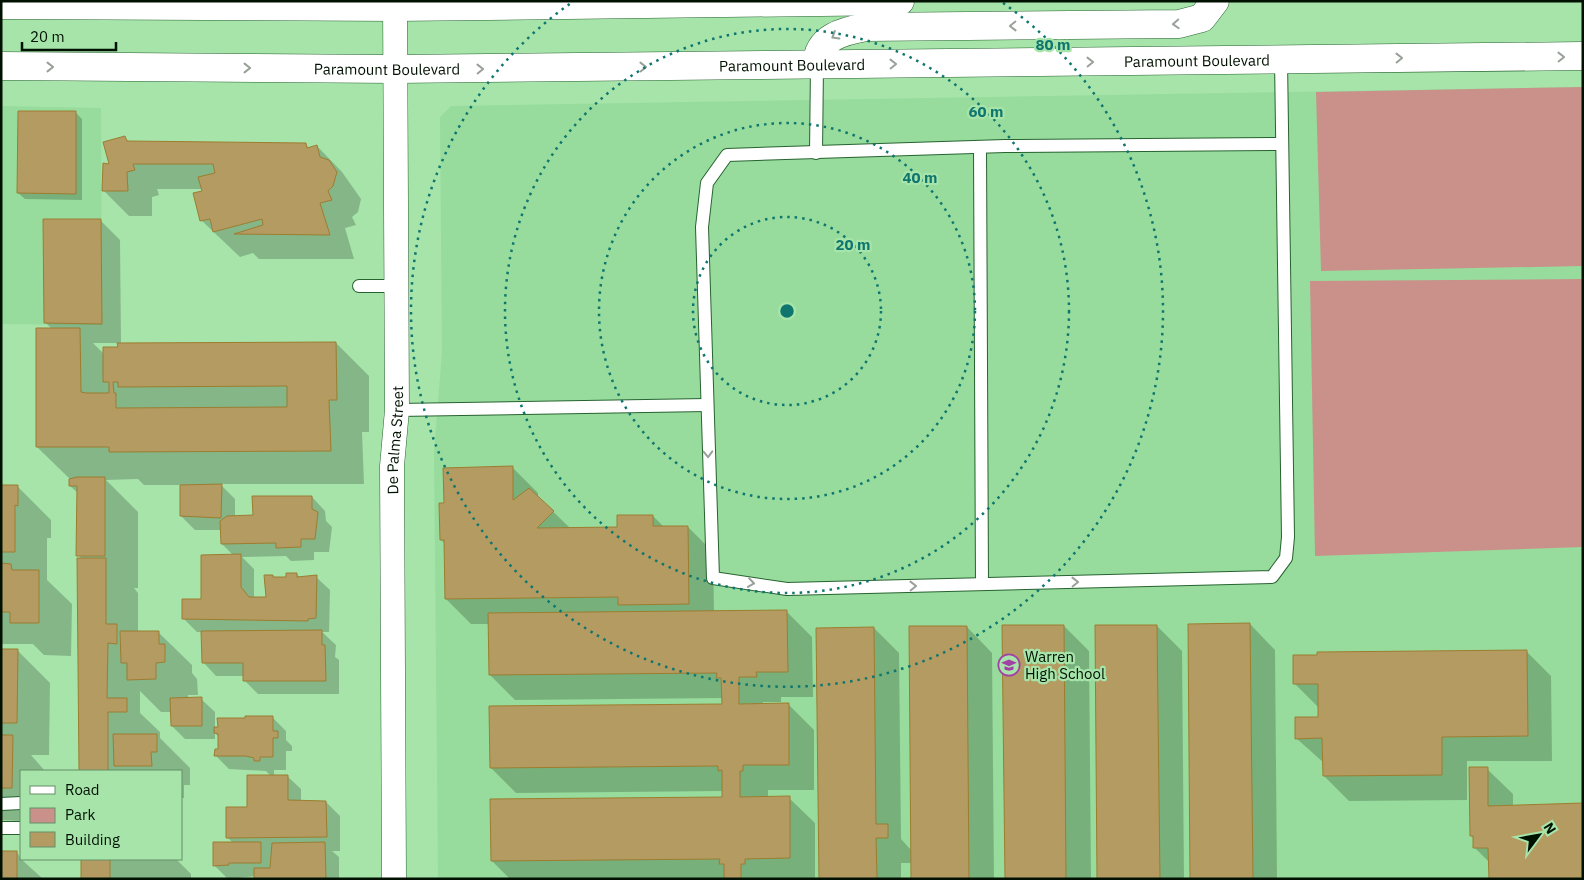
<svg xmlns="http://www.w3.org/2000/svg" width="1584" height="880" viewBox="0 0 1584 880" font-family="'IBM Plex Sans',sans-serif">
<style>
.built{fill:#97dc9c}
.green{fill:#ca918b}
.shadow{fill:#0003;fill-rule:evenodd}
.building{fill:#b49b62;stroke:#9d7d30;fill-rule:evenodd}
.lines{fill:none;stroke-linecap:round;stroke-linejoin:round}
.service-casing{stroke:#276330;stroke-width:14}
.minor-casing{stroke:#276330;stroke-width:25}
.secondary-casing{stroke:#276330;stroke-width:29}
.service{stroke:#fff;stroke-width:12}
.minor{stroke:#fff;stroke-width:24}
.secondary{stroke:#fff;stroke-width:28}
.oneway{stroke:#99a099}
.ring{fill:none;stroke:#0f766e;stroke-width:2.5;stroke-dasharray:2.5 5}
.labels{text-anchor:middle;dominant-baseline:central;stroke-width:4.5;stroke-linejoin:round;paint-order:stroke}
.street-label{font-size:15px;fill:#001101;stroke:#a6e4aa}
.poi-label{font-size:15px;fill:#001101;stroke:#a6e4aa;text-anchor:start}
.centre{fill:#0f766e;stroke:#a6e4aa;stroke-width:2.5}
.ring-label{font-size:15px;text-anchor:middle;font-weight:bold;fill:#0f766e;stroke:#a6e4aa;stroke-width:4.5;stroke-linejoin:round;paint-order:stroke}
</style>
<rect width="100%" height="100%" fill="#a6e4aa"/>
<g class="built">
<path d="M1583 87V879H438L434 452 442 352 440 117 451 106Z"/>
<path d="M1 106 101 108 102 325 1 324Z"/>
</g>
<g class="green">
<path d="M1583 87V266L1321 271 1316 92Z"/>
<path d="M1583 279V547L1315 556 1310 281Z"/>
</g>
<g class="shadow">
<path d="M76 113 82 119V200L25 199 18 193Z"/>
<path d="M125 138 129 142 305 144 309 148 317 146 342 172 361 199 358 212 352 217 356 225 345 228 354 259H259L253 253 240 257 201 220 203 189H157L159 195 152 197V216H129L104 191 111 165Z"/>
<path d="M100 220 120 240 121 344 336 343 369 376V432H362L364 484H220L235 499V517H254L312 497 325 511 326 521 332 527 329 552H314V560L291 561 286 556 242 557 254 569V598H267L273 576 275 578H287L297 574 300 578 316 577 330 590 329 632H322L336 645 335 657 339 660V694H258L244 680V676H216L203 662 202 632H197L183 618 203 601 234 556 222 544V530H195L181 516V485H144L138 479 106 480 138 512V588H134L138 593V632H158L192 665V673L197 679 198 695H188V699H201L215 712V729L273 718 286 731V740L292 746V751H286V770H274V776H287L301 789V802H326L340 816V851H332L339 857V879H256V876L228 879 214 865 233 843 228 838 271 776 266 771 229 769 216 756 219 750V737L215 733V739H185L172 726V712H161L140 691V713L160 732V738L190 768V785H184V798H181V771H81L82 559 78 555V493L70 486 71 480 37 447 52 329 45 322ZM93 343H119V348L104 354Z"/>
<path d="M513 468 538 493V497L570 528H618L653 516 664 527H688L713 552 714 612H787L812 637 813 697H781V702H763V705L788 704 814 730V790H768V798H789L815 823V879H510L492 861 723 798V791L516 793 491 768 723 705V698L515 700 490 675 489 624H471L446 599V544L441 540 445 504Z"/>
<path d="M1 487H18L51 520V538H47V580L72 604 71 656 44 655 33 644H1Z"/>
<path d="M1250 624 1275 650 1277 879H1191Z"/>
<path d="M1064 626 1089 651 1091 879H1006Z"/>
<path d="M1157 626 1182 651 1184 879H1099Z"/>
<path d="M967 627 992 653 994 879H913V863H901V879H820L874 628 899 653 901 839 912 851Z"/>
<path d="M1 650H17L50 683 49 755H31L45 771H21V821L1 820Z"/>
<path d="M1526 651 1551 676 1552 761H1467V800L1349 801 1324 776V763L1296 738 1319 718V708L1295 684Z"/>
<path d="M1487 769 1513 794V806L1490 863 1474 847V838L1471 836Z"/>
<path d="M17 852 21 859 43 879H1Z"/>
<path d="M82 859H176L191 874V879H82Z"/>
</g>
<g class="building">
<path d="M18 111H76V194L17 193Z"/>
<path d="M125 136 127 141 306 143 307 148 317 145 320 157 329 160 337 172 333 186 328 191 332 200 320 203 330 235 234 234 263 225 262 219 213 232 210 219 200 221 193 193 202 191 198 177 215 173 213 164H133L135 170 127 172 128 191H102L103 163 109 164 103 142Z"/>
<path d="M43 219H101L102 324 44 323Z"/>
<path d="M36 328H80L81 392 86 393H109V382H103V347H118L117 343 336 342 337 400H329L331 451 109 452V447H36ZM113 382H118V387L287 386V407L116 408V393H114Z"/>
<path d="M513 466V500L529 488 554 511 537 528 617 527V515H653V526H688L689 604 618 605V597L445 599 444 540H440L439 503H444L443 468Z"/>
<path d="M77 477H105V556H76L77 486H69V479Z"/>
<path d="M222 484 221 518 180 516V485Z"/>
<path d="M1 485H18V506L15 505V552H1Z"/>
<path d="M252 496H312V509L318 512 315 539H301V547L276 548V543L221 544 220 521 227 516 253 515Z"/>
<path d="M241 554V587L249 597H266L264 575H273V577H286V573H297V577L317 575 316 618 308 619V621L182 619V599H201V555Z"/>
<path d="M77 558H106V624H117V644L108 643 107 698H127V712H108V771H79Z"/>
<path d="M1 563 11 564 12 570H39V623H10V612H1Z"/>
<path d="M787 610 788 672H756L757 677H739V704L789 703V765H743V771H740V797L790 796V858L745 859V864H741V879H724V864H719L720 859 491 861 490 799 722 797V770L718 771V766L490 768 489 706 722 704 721 678H716L717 673 489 675 488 613Z"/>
<path d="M1250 623 1253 879H1190L1188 624Z"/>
<path d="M1002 625H1064L1066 879H1005Z"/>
<path d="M1095 625H1157L1160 879H1097Z"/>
<path d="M909 626H967L969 879H911Z"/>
<path d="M874 627 876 824H888V838H876L877 879H819L816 628Z"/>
<path d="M322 630V645H325L326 681H243V663H202L201 631Z"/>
<path d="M120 631H159V644H165V662L156 663V679L127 680V663H121Z"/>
<path d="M1 649H18L17 723H1Z"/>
<path d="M1527 650 1528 736 1442 737V775L1323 776 1322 738 1295 739V717H1318V684H1293V655H1317V652Z"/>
<path d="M202 697V726H171L170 698Z"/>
<path d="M245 716H273V731H278V738H273V757H260V761H254V758L246 756H214L215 749H218V734L214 733V727H218L217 718H245Z"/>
<path d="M113 734H157V752H151L152 766H114Z"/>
<path d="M1 735H13L12 788H1Z"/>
<path d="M1469 767H1488V806L1583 803V879H1489L1488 848H1473V836H1470Z"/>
<path d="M247 775H288V800L326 801 327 837 226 838V807H247Z"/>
<path d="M213 842H261V863H229V865L213 866Z"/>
<path d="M325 842 326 879H254V868H270L272 843Z"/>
<rect x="1" y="851" width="16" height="28"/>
<rect x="81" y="859" width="29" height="20"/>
</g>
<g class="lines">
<g class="service-casing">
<g id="service">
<path d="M1281 144 1005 146 727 155 707 183 702 227 713 578 787 589 1272 577 1286 558 1288 537 1281 60"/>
<path d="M980 147 982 584"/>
<path d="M816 153 817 65"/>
<path d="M359 286H397"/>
<path d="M397 410 707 405"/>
<path d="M1 804 21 803"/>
<path d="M1 828H21"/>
</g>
</g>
<g class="minor-casing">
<g id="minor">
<path id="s1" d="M394 879 392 466 397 410 395 1"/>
</g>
</g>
<g class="secondary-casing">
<g id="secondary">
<path d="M1 5 396 7 900 1"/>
<path d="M817 65C817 37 844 31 866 27L1179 24 1202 18 1215 1"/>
<path id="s2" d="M1 66 396 69 1583 56"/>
</g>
</g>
<use href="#service" class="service"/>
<use href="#minor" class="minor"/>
<use href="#secondary" class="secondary"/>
</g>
<defs><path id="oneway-chevron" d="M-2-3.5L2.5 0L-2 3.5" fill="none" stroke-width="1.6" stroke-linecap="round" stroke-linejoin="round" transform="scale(1.25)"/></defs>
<g class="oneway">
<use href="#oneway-chevron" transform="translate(1176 24) rotate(177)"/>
<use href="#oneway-chevron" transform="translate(1013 26) rotate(179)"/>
<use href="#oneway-chevron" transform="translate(835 36) rotate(149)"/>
<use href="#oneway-chevron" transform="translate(1561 57) rotate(-1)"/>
<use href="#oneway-chevron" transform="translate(1399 58) rotate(-1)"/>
<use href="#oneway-chevron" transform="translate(1090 62) rotate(-1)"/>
<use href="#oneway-chevron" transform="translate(893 64) rotate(-1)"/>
<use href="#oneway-chevron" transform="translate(50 67)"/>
<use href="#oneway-chevron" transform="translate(643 67) rotate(-1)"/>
<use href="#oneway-chevron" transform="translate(247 68)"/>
<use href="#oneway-chevron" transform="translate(480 69) rotate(-1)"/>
<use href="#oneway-chevron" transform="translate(708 454) rotate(88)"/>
<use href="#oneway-chevron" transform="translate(1075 582) rotate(-1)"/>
<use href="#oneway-chevron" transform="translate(751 583) rotate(8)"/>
<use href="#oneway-chevron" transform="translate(913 586) rotate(-1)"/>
</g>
<g class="ring">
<circle cx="787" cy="311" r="94"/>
<circle cx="787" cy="311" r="188"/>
<circle cx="787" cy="311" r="282"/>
<path d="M1003 3A376 376 0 1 1 571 3"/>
</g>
<defs>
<g id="school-ring" transform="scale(1.125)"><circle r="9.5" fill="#a6e4aa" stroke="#a340a6" stroke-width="1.5"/><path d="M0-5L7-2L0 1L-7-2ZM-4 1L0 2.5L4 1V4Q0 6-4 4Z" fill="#a340a6"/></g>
</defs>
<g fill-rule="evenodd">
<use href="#school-ring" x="1009" y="665"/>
</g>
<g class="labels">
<g class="street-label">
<text stroke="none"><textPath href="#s2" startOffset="1196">Paramount Boulevard</textPath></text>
<text stroke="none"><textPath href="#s2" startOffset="791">Paramount Boulevard</textPath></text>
<text stroke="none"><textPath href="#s2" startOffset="386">Paramount Boulevard</textPath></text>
<text stroke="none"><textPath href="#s1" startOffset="439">De Palma Street</textPath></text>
</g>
<g class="poi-label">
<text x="1025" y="656">Warren<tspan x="1025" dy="17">High School</tspan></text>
</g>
</g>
<circle cx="787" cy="311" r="8" class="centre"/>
<g class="ring-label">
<text x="1053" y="50">80 m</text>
<text x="986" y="117">60 m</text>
<text x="920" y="183">40 m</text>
<text x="853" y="250">20 m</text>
</g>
<rect width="1584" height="880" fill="none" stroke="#001101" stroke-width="5"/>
<rect x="20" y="770" width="162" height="90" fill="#a6e4aa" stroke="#649066"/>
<rect x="30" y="786" width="25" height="8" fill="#ffffff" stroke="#649066"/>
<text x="65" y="795" font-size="15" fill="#001101">Road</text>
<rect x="30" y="808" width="25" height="15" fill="#ca918b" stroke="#649066"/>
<text x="65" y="820" font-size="15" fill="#001101">Park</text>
<rect x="30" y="832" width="25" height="15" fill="#b49b62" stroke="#649066"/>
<text x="65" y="845" font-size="15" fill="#001101">Building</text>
<g transform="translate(1539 835) rotate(58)" stroke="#a6e4aa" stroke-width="4" paint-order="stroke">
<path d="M0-4L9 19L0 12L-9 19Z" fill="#001101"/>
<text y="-8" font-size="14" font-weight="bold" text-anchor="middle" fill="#001101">N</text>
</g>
<path d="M22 42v8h94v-8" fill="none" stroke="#001101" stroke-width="2.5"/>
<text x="30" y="42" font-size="15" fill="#001101" stroke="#a6e4aa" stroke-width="4" paint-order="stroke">20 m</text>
</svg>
